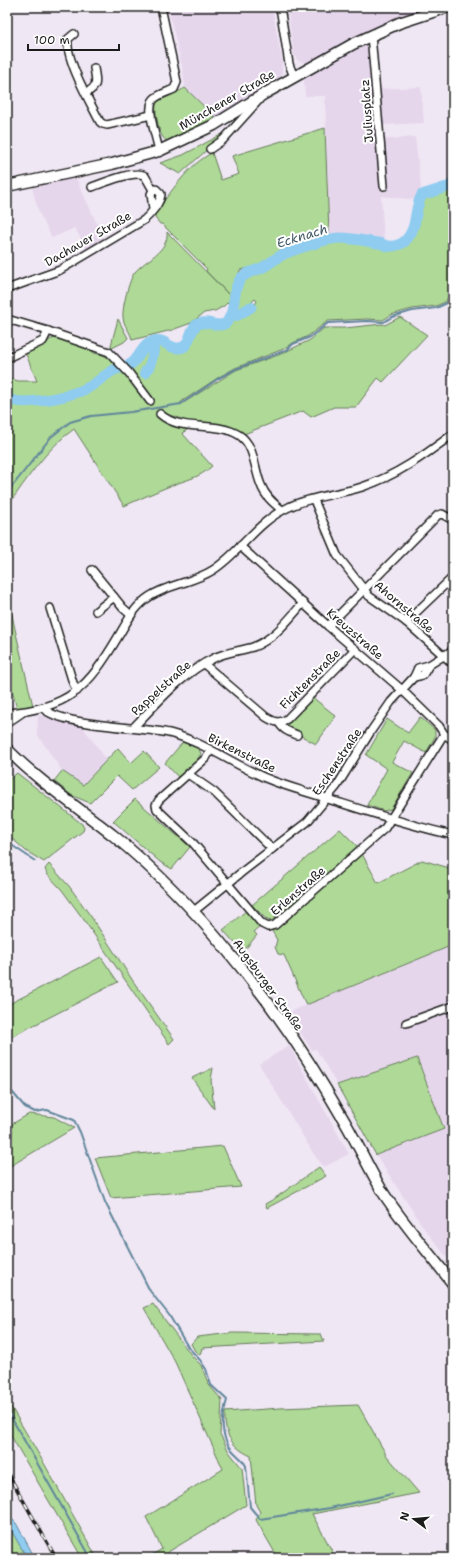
<svg xmlns="http://www.w3.org/2000/svg" width="460" height="1565" viewBox="0 0 460 1565" font-family="'Shantell Sans',sans-serif">
<style>
.built{fill:#e6d6ec}
.green{fill:#aed997;stroke:#657a5a}
.water{fill:#8fccf0;stroke:#61869b}
.lines{fill:none;stroke-linecap:round;stroke-linejoin:round}
.stream{stroke:#61869b;stroke-width:2}
.river{stroke:#8fccf0;stroke-width:11}
.minor-casing{stroke:#1c1c1c;stroke-width:10}
.secondary-casing{stroke:#1c1c1c;stroke-width:13}
.minor{stroke:#fff;stroke-width:7}
.secondary{stroke:#fff;stroke-width:10}
.rail-casing{stroke:#1c1c1c;stroke-width:3.5}
.rail{stroke:#fff;stroke-width:2;stroke-dasharray:6;stroke-linecap:butt}
.labels{text-anchor:middle;dominant-baseline:central;stroke-width:4;stroke-linejoin:round;paint-order:stroke}
.street-label{font-size:12px;fill:#1c1c1c;stroke:#fff}
.water-label{font-size:13px;font-style:italic;fill:#445a66;stroke:#fff}
</style>
<rect width="100%" height="100%" fill="#f0e7f4"/>
<filter id="ink" filterUnits="userSpaceOnUse"><feTurbulence type="fractalNoise" baseFrequency=".025" numOctaves="2"/><feDisplacementMap in="SourceGraphic" scale="8" xChannelSelector="R" yChannelSelector="G"/><feConvolveMatrix kernelMatrix="1 2 1 2 8 2 1 2 1" color-interpolation-filters="sRGB"/></filter>
<g filter="url(#ink)">
<g class="built">
<path d="M168 7H272L282 61V74L278 80 270 85 244 99 216 118 185 88 183 71Z"/>
<path d="M287 7H424V9L379 25 339 44 306 63 298 61 294 55Z"/>
<path d="M373 41 378 140 415 137 421 187 416 200 381 196 384 239 329 234 325 96H305L304 79Z"/>
<path d="M421 87 424 123 382 125 379 89Z"/>
<path d="M76 178 104 239 86 249 75 228 52 238 39 213 32 188Z"/>
<path d="M38 715 82 726 107 760 83 785 62 771 37 734Z"/>
<path d="M453 945V1265L423 1227 376 1155 444 1129 417 1058 337 1085 316 1049 312 1050 287 1013Z"/>
<path d="M289 1046 349 1154 324 1167 315 1156 259 1064Z"/>
</g>
<g class="green">
<path d="M185 88 216 118 169 142C166 141 164 139 162 136 159 131 153 107 157 102 158 101 180 91 185 88Z"/>
<path d="M325 128 329 234 282 251 258 266 240 270 232 298 206 271 207 269 162 224H160L155 218V214C169 194 189 164 212 153L221 180 239 174 232 156Z"/>
<path d="M228 131 180 174 160 163 183 155Z"/>
<path d="M453 187V290L445 302 436 306 412 309 391 315 383 320 367 319 328 321 308 336 293 343 286 348 235 368 219 377 181 402 180 405 236 370 281 354 310 340 324 328H345L382 324 385 325 400 317 427 335 383 382 378 378 356 407H334L311 417 303 411 244 434C227 427 209 428 191 423 182 420 177 415 167 416L192 427 182 433 212 466C200 478 185 480 170 486 155 492 140 499 124 506L74 429C46 449 27 479 7 507V406L9 405 7 404V374L9 378 18 381H37L25 352 43 345 51 339 57 338 91 350 94 353 103 355 130 369 135 365 148 347 152 348 147 366 141 373V376H145L154 363V355L159 343C164 345 167 350 172 351 197 357 188 333 200 325 215 324 224 335 234 317 245 316 252 311 257 301L255 299 245 309 238 312 235 311C239 286 236 281 260 272L261 273 274 263 288 256 331 241 341 240 378 245 387 249 395 248 405 243 413 234 420 216 422 201 424 197Z"/>
<path d="M167 232 232 298 224 306 215 311 204 313 191 323 172 330 132 340C131 332 123 325 123 317 122 308 129 279 135 272 145 260 169 251 167 232Z"/>
<path d="M118 319 128 338 124 342 110 349Z"/>
<path d="M7 591 15 629 33 706 17 709 7 671Z"/>
<path d="M312 697 336 716 316 744 285 727 288 721Z"/>
<path d="M420 717 435 730V737L426 753 404 741 392 762 413 773 391 809 384 811 367 805 387 769 366 755 387 719 408 733Z"/>
<path d="M183 742 199 749 201 754 195 763 178 777 165 763Z"/>
<path d="M118 748 131 763 144 751 159 767 132 790 117 776 90 803 71 795 54 781 62 771 83 785Z"/>
<path d="M17 773 82 824 84 828 83 831 44 862 26 851 7 834V781Z"/>
<path d="M135 799 190 847 172 869 160 862 113 821Z"/>
<path d="M340 829 359 848 275 918 271 921 267 920 252 905Z"/>
<path d="M362 854 378 883 422 860 453 869V945L306 1005 284 955 278 954 275 947 277 940 272 931Z"/>
<path d="M49 864 69 886 92 918 133 981 174 1039 169 1044 84 920 62 890 47 874 45 869Z"/>
<path d="M247 910 261 926 254 932 257 935 243 952 223 930Z"/>
<path d="M101 957 118 982 7 1039V1005Z"/>
<path d="M417 1058 444 1129 376 1155 337 1085Z"/>
<path d="M213 1068 211 1080 214 1109 192 1078Z"/>
<path d="M29 1114 54 1117 74 1128 7 1168V1127Z"/>
<path d="M223 1146 241 1187 111 1198 95 1158Z"/>
<path d="M319 1167 326 1176 267 1208 265 1204 274 1199Z"/>
<path d="M153 1304 192 1356 201 1365 209 1385 222 1400 220 1434 229 1452 242 1468 246 1505 158 1558H147L162 1549 146 1517 223 1469 175 1362 144 1308Z"/>
<path d="M232 1333 321 1334 324 1341 202 1348 200 1355 195 1351 191 1344 197 1337Z"/>
<path d="M7 1400 45 1465 97 1558H82L7 1429Z"/>
<path d="M358 1405 387 1456 419 1493 312 1514 336 1558H278L256 1520 260 1512 256 1505 251 1456C231 1447 224 1434 225 1412L280 1408Z"/>
<path d="M7 1523 10 1526 27 1558H7Z"/>
</g>
<path class="water" d="M7 1514 16 1523 35 1558H27L7 1523Z"/>
<g class="lines">
<g class="stream">
<path d="M7 493 51 437 70 422 91 416 131 412 181 404 219 378 236 369 287 350 293 344 310 337 328 323 367 321 384 322 392 317 412 311 436 308 447 303 453 294"/>
<path d="M7 842 35 861"/>
<path d="M7 1086 25 1107 35 1112 47 1110 74 1120 80 1132 105 1202 150 1291 169 1315 188 1347 200 1360 206 1369 211 1385 227 1400C222 1417 219 1435 232 1450 237 1456 243 1459 246 1466L250 1507 260 1519 330 1508 392 1494"/>
<path d="M7 1410 91 1558"/>
</g>
<g class="river">
<path d="M230 316 238 315 251 307"/>
<path d="M145 373C152 364 154 352 154 341"/>
<path d="M7 398C22 408 76 395 91 386 99 381 106 374 114 370 119 368 126 367 131 364 140 358 142 344 154 341 164 338 169 349 179 348 192 347 188 329 198 324 207 319 220 330 227 322 238 309 230 284 245 275 249 272 254 271 259 269 267 266 274 259 282 255 291 250 329 238 339 238 352 238 366 241 378 243 381 243 384 245 387 246 392 247 400 245 404 242 419 229 413 209 422 195L450 186 453 183"/>
</g>
<g class="minor-casing">
<g id="minor">
<path d="M280 7 289 64 294 77"/>
<path d="M74 34 68 39C65 59 90 102 100 122L103 124 107 125 151 115"/>
<path d="M371 35 384 186"/>
<path d="M86 93C99 86 96 81 94 68"/>
<path d="M210 149 223 140 259 100"/>
<path d="M159 151C157 139 145 108 154 99 159 94 168 92 174 89L177 82 161 7"/>
<path d="M92 187C103 183 136 169 145 176L153 190"/>
<path d="M7 289 60 270 144 220C150 215 161 202 161 194L156 189 153 190 151 194 153 209"/>
<path d="M7 319 48 331 109 352 129 373 150 401"/>
<path d="M7 358 43 341 48 331"/>
<path d="M160 414C181 433 215 420 239 435 255 445 254 469 261 485 265 496 273 503 282 510"/>
<path d="M314 500 337 555 369 596 406 622 453 664"/>
<path d="M240 546 328 626 401 689 439 726 444 734 453 740"/>
<path d="M92 570 123 608 131 615"/>
<path d="M50 608 73 683 77 691"/>
<path d="M96 611 114 597"/>
<path d="M406 622 453 577"/>
<path d="M328 626 438 515 442 514 453 520"/>
<path d="M204 664 266 717C274 722 279 724 287 719L355 649"/>
<path d="M414 677 423 675 429 665"/>
<path d="M43 708C60 726 142 727 169 733 202 741 236 766 268 779 287 787 308 792 328 799 369 812 411 826 453 835"/>
<path d="M7 713C68 709 88 688 118 637 127 622 134 607 149 597 168 584 193 583 213 570 241 552 256 522 289 507 309 497 340 494 362 487 396 476 425 455 453 434"/>
<path d="M279 722C282 730 290 732 297 735"/>
<path d="M7 723 23 712"/>
<path d="M133 728C156 704 184 672 214 658 226 652 240 651 253 647 274 639 289 619 303 603"/>
<path d="M210 751 206 758 159 800 156 805 157 809 194 844 262 924 268 927 275 925 385 828 444 734"/>
<path d="M188 774 214 792 272 849"/>
<path d="M194 911 242 872 307 822 337 786 371 731 391 702 414 677 418 668 429 665 453 650"/>
<path d="M406 1023 453 1006"/>
</g>
</g>
<g class="secondary-casing">
<g id="secondary">
<path d="M7 186 112 164 159 151 214 125 264 94 353 44 399 23 448 7"/>
<path d="M7 749C39 782 78 807 114 836 157 871 195 911 230 954 271 1003 310 1061 342 1117 357 1142 369 1169 384 1194 405 1226 430 1254 453 1284"/>
</g>
</g>
<use href="#minor" class="minor"/>
<use href="#secondary" class="secondary"/>
<g class="rail-casing">
<path id="rail" d="M7 1472 56 1558"/>
</g>
<use href="#rail" class="rail"/>
</g>
</g>
<g class="labels">
<g class="street-label">
<text transform="translate(227 100) rotate(-30)">Münchener Straße</text>
<text transform="translate(367 111) rotate(-94)">Juliusplatz</text>
<text transform="translate(88 239) rotate(-30)">Dachauer Straße</text>
<text transform="translate(404 607) rotate(40)">Ahornstraße</text>
<text transform="translate(355 634) rotate(41)">Kreuzstraße</text>
<text transform="translate(310 679) rotate(-45)">Fichtenstraße</text>
<text transform="translate(161 688) rotate(-42)">Pappelstraße</text>
<text transform="translate(242 753) rotate(26)">Birkenstraße</text>
<text transform="translate(337 762) rotate(-56)">Eschenstraße</text>
<text transform="translate(298 891) rotate(-41)">Erlenstraße</text>
<text transform="translate(268 985) rotate(54)">Augsburger Straße</text>
</g>
<g class="water-label">
<text transform="translate(302 236) rotate(-17)">Ecknach</text>
</g>
</g>
<rect width="460" height="1565" fill="none" stroke="#fff" stroke-width="24"/>
<rect x="12" y="12" width="436" height="1541" fill="none" stroke="#1c1c1c" stroke-width="1.5" filter="url(#ink)"/>
<g transform="translate(414 1519) rotate(286)" stroke="#ffffff" stroke-width="3" paint-order="stroke">
<path d="M0-3L7 15L0 10L-7 15Z" fill="#1c1c1c"/>
<text y="-6" font-size="11" font-weight="bold" text-anchor="middle" fill="#1c1c1c">N</text>
</g>
<path d="M28 44v6h91v-6" fill="none" stroke="#1c1c1c" stroke-width="2"/>
<text x="34" y="44" font-size="12" fill="#1c1c1c" stroke="#ffffff" stroke-width="3" paint-order="stroke">100 m</text>
</svg>
